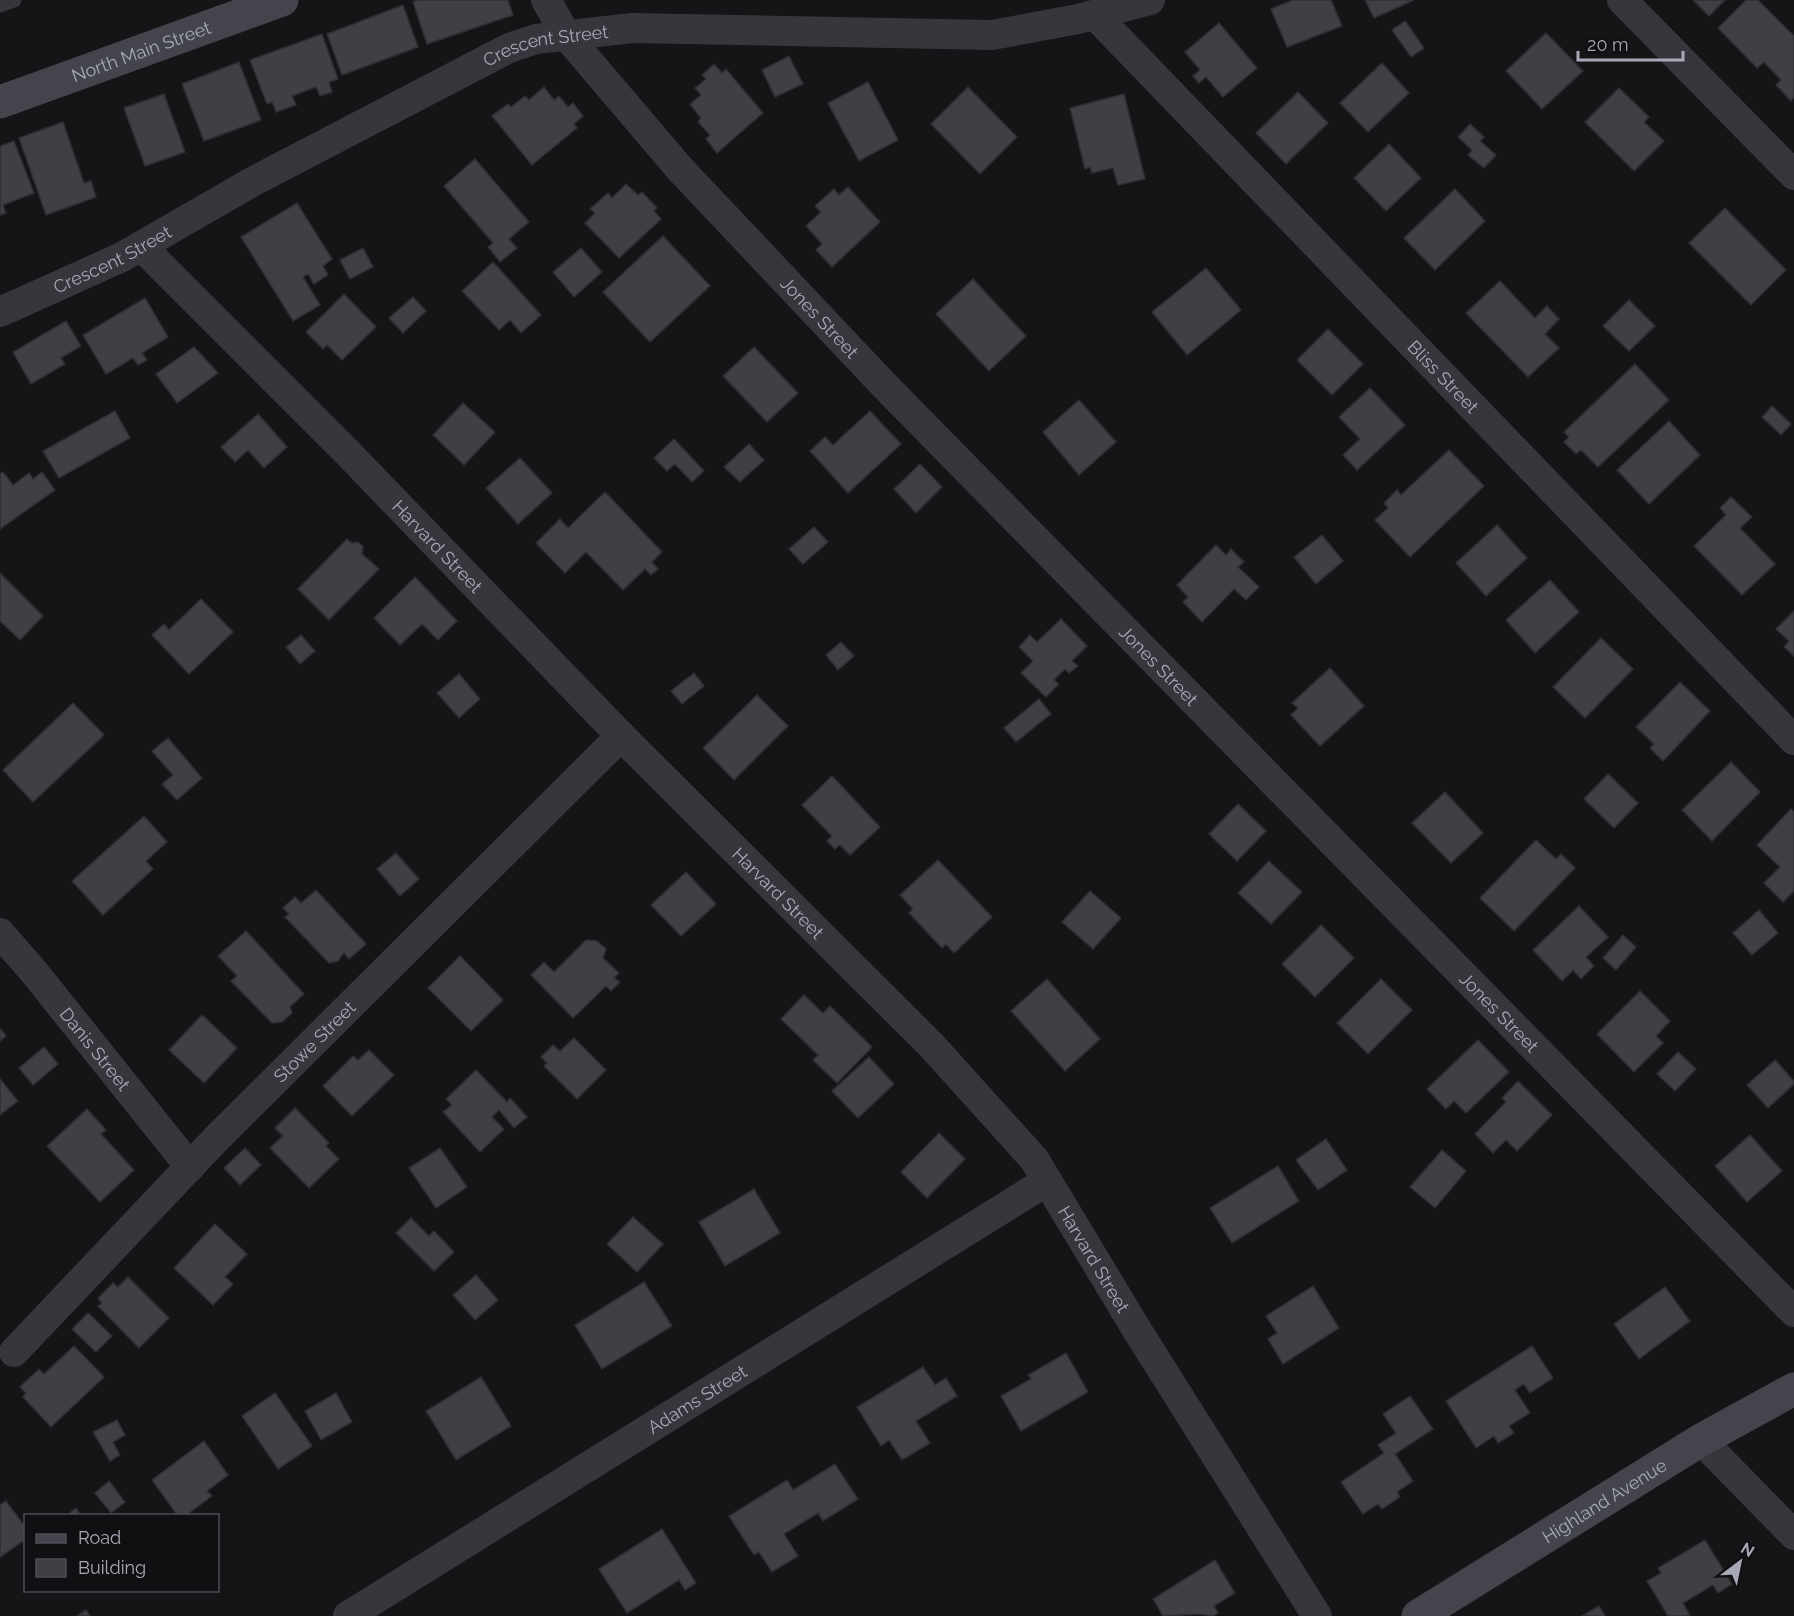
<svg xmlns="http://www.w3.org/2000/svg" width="1794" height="1616" viewBox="0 0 1794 1616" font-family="Raleway,sans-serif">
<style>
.building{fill:#3f3f44;stroke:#2f2f33;stroke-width:1.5}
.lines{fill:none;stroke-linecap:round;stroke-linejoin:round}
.lane{stroke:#36363c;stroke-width:15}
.street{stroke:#36363c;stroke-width:30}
.secondary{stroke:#44454c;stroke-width:33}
.labels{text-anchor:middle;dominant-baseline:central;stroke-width:4.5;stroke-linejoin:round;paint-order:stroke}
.street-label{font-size:18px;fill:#a7a9b7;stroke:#101012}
</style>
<rect width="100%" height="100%" fill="#151517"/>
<g class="building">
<path d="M417 0H508L513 15 427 44 413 2Z"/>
<path d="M1293 0H1331L1342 26 1287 47 1271 9Z"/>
<path d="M1365 0H1414L1374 18Z"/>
<path d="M1693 0H1725L1709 16Z"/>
<path d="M1746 0H1758L1794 36V97L1791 101 1776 85 1781 80 1764 62 1757 68 1718 28Z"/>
<path d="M403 5 418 47 342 75 327 34Z"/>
<path d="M1405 21 1424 48 1411 57 1392 30Z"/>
<path d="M1219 23 1257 68 1223 97 1206 77 1199 83 1193 76 1200 70 1185 52Z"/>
<path d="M1546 33 1583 71 1542 109 1506 71Z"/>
<path d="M322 34 338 79 329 82 332 92 320 96 316 87 292 96 296 105 276 112 272 102 267 104 250 60Z"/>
<path d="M789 56 803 84 775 97 762 70Z"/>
<path d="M239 62 261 120 204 141 182 84Z"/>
<path d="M1382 63 1409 93 1368 132 1340 103Z"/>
<path d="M714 64 722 73 726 69 763 113 717 153 706 139 710 135 698 122 701 118 690 104 701 95 695 88 706 79 702 75Z"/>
<path d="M868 82 898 140 859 161 828 103Z"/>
<path d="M544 87 554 100 559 96 568 107 573 103 583 116 574 124 577 128 532 165 492 116 508 104 511 107 525 96 529 100Z"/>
<path d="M968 87 1017 137 980 174 931 124Z"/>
<path d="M1619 88 1649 117 1644 122 1664 141 1634 171 1585 122Z"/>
<path d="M1298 92 1328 123 1286 164 1256 133Z"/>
<path d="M164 94 185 152 145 166 124 108Z"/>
<path d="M1124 94 1145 179 1118 185 1113 168 1092 173 1090 167 1085 169 1070 108Z"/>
<path d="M63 122 84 183 91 181 96 197 46 215 19 138Z"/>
<path d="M1470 124 1484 137 1480 141 1496 155 1484 168 1468 155 1472 150 1458 137Z"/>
<path d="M14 141 34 193 3 205 6 213 0 215V146Z"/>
<path d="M1389 144 1421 178 1386 211 1354 178Z"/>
<path d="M475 159 529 222 509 239 517 248 500 262 488 247 493 243 444 186Z"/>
<path d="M626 184 638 195 642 192 657 208 654 211 661 219 619 258 585 223 595 213 590 209 608 193 612 198Z"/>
<path d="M848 187 880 222 832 267 816 250 822 244 806 226 821 212 815 206 834 189 839 195Z"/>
<path d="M1455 189 1485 221 1435 270 1404 238Z"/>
<path d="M297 203 332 259 323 266 328 275 314 284 308 274 303 277 320 305 293 321 241 237Z"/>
<path d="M1725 208 1786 270 1751 305 1689 243Z"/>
<path d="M663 236 710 286 650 342 603 292Z"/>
<path d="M363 248 373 267 350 279 340 260Z"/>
<path d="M581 248 602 272 574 297 553 272Z"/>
<path d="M493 262 541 315 521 333 510 320 499 330 462 291Z"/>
<path d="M1206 268 1241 310 1187 355 1152 312Z"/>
<path d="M973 279 1026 336 989 371 936 314Z"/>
<path d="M1500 281 1535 318 1547 306 1559 319 1545 334 1559 348 1528 377 1466 313Z"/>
<path d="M344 294 376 327 342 360 327 345 323 349 306 332Z"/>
<path d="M413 297 426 311 403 333 389 318Z"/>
<path d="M145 298 168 337 142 353 147 360 138 365 133 358 106 374 83 335Z"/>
<path d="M1629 300 1655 326 1629 351 1603 326Z"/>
<path d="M66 321 81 346 61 358 65 364 31 384 13 352Z"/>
<path d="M1328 329 1363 364 1332 395 1297 360Z"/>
<path d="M194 347 218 373 177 403 156 374Z"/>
<path d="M754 347 798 393 767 422 723 376Z"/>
<path d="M1635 364 1669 400 1598 467 1581 450 1576 454 1564 442 1569 437 1564 432Z"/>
<path d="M1370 388 1405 425 1357 470 1343 455 1360 439 1339 417Z"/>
<path d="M1079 400 1116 442 1079 475 1043 432Z"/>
<path d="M463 403 495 432 464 465 433 435Z"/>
<path d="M1772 406 1791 424 1781 435 1762 417Z"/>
<path d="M115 411 130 438 59 478 43 451Z"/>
<path d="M870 411 901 444 848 493 810 451 825 437 833 445Z"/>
<path d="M258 414 287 447 264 468 248 450 235 462 221 447Z"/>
<path d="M1669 421 1700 455 1649 504 1617 470Z"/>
<path d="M674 439 704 471 692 482 675 464 667 471 654 458Z"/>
<path d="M749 444 764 460 740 482 724 467Z"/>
<path d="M1449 450 1484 486 1410 557 1375 520 1388 508 1384 503 1397 490 1401 495Z"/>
<path d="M520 458 552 493 518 524 486 488Z"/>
<path d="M920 464 942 487 916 513 894 489Z"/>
<path d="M3 472 13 485 29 473 33 479 42 472 55 490 0 529V474Z"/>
<path d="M605 492 662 552 652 562 658 569 651 575 645 569 623 590 586 552 565 573 536 543 560 519 568 528Z"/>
<path d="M1731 497 1752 517 1740 528 1775 564 1742 595 1694 546 1726 515 1720 508Z"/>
<path d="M1497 525 1527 558 1486 596 1456 563Z"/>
<path d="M814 527 828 542 803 564 789 549Z"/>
<path d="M1322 535 1343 561 1316 584 1294 557Z"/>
<path d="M347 539 352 543 357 542 363 546 362 554 379 569 329 620 298 589Z"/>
<path d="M1216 545 1226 555 1231 549 1244 562 1238 567 1259 587 1246 600 1234 589 1202 622 1183 602 1188 597 1177 585Z"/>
<path d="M0 573 43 616 20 640 0 621Z"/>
<path d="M415 577 457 621 438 640 422 624 400 645 374 618Z"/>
<path d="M1550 580 1579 612 1535 653 1506 620Z"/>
<path d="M201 599 233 632 189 674 152 635 164 624 169 630Z"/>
<path d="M1794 611V656L1784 647 1789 641 1776 629Z"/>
<path d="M1061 619 1087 646 1072 661 1078 666 1069 673 1065 669 1054 680 1059 684 1046 697 1021 673 1033 661 1019 647 1030 635 1037 642Z"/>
<path d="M301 635 315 651 300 664 286 647Z"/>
<path d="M1601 638 1633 669 1585 718 1553 687Z"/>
<path d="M841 642 854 656 838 670 826 655Z"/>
<path d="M1330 668 1364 706 1320 746 1291 715 1298 708 1292 703Z"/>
<path d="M694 673 704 686 682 704 671 691Z"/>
<path d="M459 674 480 699 459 718 437 693Z"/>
<path d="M1680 682 1710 711 1663 761 1650 748 1654 744 1636 727Z"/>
<path d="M757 695 788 726 734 780 703 748Z"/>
<path d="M1039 699 1051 714 1016 742 1004 728Z"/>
<path d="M73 703 104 735 33 802 3 770Z"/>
<path d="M168 738 202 778 177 800 162 784 173 775 152 751Z"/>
<path d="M1731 762 1760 792 1712 841 1682 810Z"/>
<path d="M1608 774 1638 803 1614 828 1584 799Z"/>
<path d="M832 776 880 827 850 855 840 845 835 849 827 841 832 836 802 805Z"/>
<path d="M1445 792 1483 833 1451 863 1412 823Z"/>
<path d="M1238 804 1266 831 1237 861 1209 834Z"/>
<path d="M1791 809 1794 812V891L1783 902 1764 883 1780 867 1757 845Z"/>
<path d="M144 816 167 842 146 861 153 869 103 915 72 881Z"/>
<path d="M1536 840 1556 859 1561 854 1575 868 1514 931 1480 898Z"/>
<path d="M396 853 419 879 400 896 377 869Z"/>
<path d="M938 860 992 917 954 953 946 944 942 948 909 913 913 909 900 895Z"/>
<path d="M1269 861 1302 892 1271 924 1238 893Z"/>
<path d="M686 872 716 904 681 936 651 905Z"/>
<path d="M316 890 366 944 349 959 344 953 338 961 329 963 285 917 289 914 283 908 295 897 301 903Z"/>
<path d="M1090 891 1121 918 1093 949 1062 922Z"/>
<path d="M1579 906 1608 937 1586 957 1594 966 1581 979 1573 970 1562 981 1533 950Z"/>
<path d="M1759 910 1778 933 1752 955 1733 933Z"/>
<path d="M1321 925 1354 958 1315 997 1282 964Z"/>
<path d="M246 931 304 994 290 1007 292 1013 282 1022 272 1023 231 981 237 976 218 956Z"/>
<path d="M1623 935 1636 947 1616 970 1603 958Z"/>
<path d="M586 940 597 941 606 949 603 958 619 973 614 978 620 982 611 991 606 986 573 1018 531 975 544 962 554 972Z"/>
<path d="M460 956 503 1000 471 1031 428 988Z"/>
<path d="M1047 979 1100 1039 1065 1071 1011 1011Z"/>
<path d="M1381 979 1412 1010 1368 1054 1337 1023Z"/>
<path d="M1640 991 1670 1021 1656 1036 1663 1043 1634 1072 1597 1034Z"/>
<path d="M804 995 823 1013 830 1006 872 1047 837 1083 813 1060 818 1055 781 1019Z"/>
<path d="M202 1015 237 1048 204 1083 169 1050Z"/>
<path d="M0 1028 6 1036 0 1041Z"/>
<path d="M574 1038 606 1070 577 1099 544 1066 547 1063 541 1057 553 1045 560 1051Z"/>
<path d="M1478 1040 1509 1072 1466 1113 1454 1101 1446 1109 1427 1089Z"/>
<path d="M44 1047 58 1064 33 1085 19 1068Z"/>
<path d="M369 1050 394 1075 352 1116 323 1086 353 1056 358 1060Z"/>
<path d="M1678 1052 1696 1069 1675 1091 1657 1074Z"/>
<path d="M869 1057 894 1084 858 1118 832 1091Z"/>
<path d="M1775 1060 1794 1081V1084L1768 1108 1747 1085Z"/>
<path d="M476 1070 507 1102 510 1098 527 1117 514 1128 499 1110 492 1117 504 1129 480 1152 443 1112 452 1105 446 1099Z"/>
<path d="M0 1079 18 1101 0 1115Z"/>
<path d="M1518 1081 1552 1115 1517 1151 1506 1140 1493 1153 1475 1134 1506 1102 1502 1098Z"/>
<path d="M295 1108 329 1143 326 1146 339 1159 309 1188 270 1148 283 1136 275 1128Z"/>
<path d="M87 1109 106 1130 101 1134 134 1170 100 1202 47 1146Z"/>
<path d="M939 1133 965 1159 927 1198 901 1172Z"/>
<path d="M1750 1135 1782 1171 1747 1202 1715 1166Z"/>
<path d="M1326 1139 1347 1170 1318 1190 1296 1160Z"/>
<path d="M245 1148 261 1165 240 1185 224 1168Z"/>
<path d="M440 1148 467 1187 436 1208 409 1168Z"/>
<path d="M1442 1150 1466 1171 1435 1208 1410 1187Z"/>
<path d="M1278 1166 1299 1201 1232 1243 1210 1208Z"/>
<path d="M754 1189 780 1233 725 1266 699 1222Z"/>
<path d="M633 1217 663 1244 637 1272 607 1244Z"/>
<path d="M411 1218 429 1236 434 1231 454 1252 434 1271 396 1233Z"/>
<path d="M215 1224 247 1254 225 1277 233 1284 213 1305 174 1268Z"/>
<path d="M476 1275 498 1300 475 1320 453 1295Z"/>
<path d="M128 1277 169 1318 139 1348 98 1306 102 1303 98 1298 113 1283 118 1287Z"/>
<path d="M644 1282 672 1326 602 1369 575 1325Z"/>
<path d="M1313 1286 1339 1328 1283 1364 1268 1339 1277 1333 1266 1316Z"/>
<path d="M1665 1287 1690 1321 1639 1359 1614 1324Z"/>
<path d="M88 1313 112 1336 96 1352 72 1329Z"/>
<path d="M74 1346 104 1377 51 1427 23 1397 26 1393 20 1387 39 1369 44 1374Z"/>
<path d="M1532 1346 1553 1378 1530 1393 1524 1384 1515 1390 1530 1413 1509 1426 1514 1433 1498 1443 1494 1436 1476 1448 1446 1401Z"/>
<path d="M1066 1353 1088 1392 1021 1431 1001 1396 1031 1379 1028 1375Z"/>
<path d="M923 1367 935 1385 946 1378 957 1396 916 1421 930 1443 902 1460 889 1440 881 1446 857 1407Z"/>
<path d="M481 1377 511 1426 456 1460 426 1411Z"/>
<path d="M275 1393 312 1446 278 1469 242 1416Z"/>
<path d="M336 1393 352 1422 321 1440 305 1411Z"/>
<path d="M1410 1396 1433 1429 1395 1454 1413 1481 1397 1492 1400 1497 1382 1509 1378 1504 1363 1514 1341 1482 1384 1453 1378 1445 1396 1433 1383 1414Z"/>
<path d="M117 1420 125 1435 113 1442 120 1455 110 1461 93 1432Z"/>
<path d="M204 1441 228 1475 207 1491 212 1496 185 1516H178L152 1480Z"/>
<path d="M835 1464 858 1499 823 1521 818 1513 784 1534 798 1556 772 1572 759 1552 754 1555 729 1516 787 1480 793 1490Z"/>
<path d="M109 1481 125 1502 111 1513 95 1493Z"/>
<path d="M6 1501 26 1528V1539L0 1557V1505Z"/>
<path d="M76 1508 81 1516H66Z"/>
<path d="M662 1529 696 1583 685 1590 679 1580 627 1613 599 1569Z"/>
<path d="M1705 1540 1732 1584 1718 1593 1713 1585 1683 1603 1690 1616H1668L1647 1581 1661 1573 1658 1568Z"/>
<path d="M1215 1560 1235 1593 1214 1606 1218 1613 1213 1616 1199 1614 1163 1616 1153 1599Z"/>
<path d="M1599 1606 1605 1616H1582Z"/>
<path d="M86 1610 90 1616H77Z"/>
</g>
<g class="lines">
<path class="lane" d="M0 5 14 0"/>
<g class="street">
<path id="s1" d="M546 0 566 35 680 169 884 385 1794 1312"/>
<path d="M1622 0 1794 175"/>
<path id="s2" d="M1095 15 1794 740"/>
<path id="s3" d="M141 246 345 450 621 736 932 1046 1034 1159 1137 1330 1317 1616"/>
<path id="s4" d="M0 312 122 257 252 182 509 48 536 39 632 28 992 35 1078 19 1150 0"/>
<path id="s5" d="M0 933 34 972 190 1167"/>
<path id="s6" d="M14 1352 215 1140 621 736"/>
<path d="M1701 1440 1794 1535"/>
<path id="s7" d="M348 1616 1047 1181"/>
</g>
<g class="secondary">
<path id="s8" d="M0 102 282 0"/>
<path id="s9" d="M1418 1616 1701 1440 1794 1389"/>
</g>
</g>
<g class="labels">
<g class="street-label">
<text stroke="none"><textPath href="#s4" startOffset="610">Crescent Street</textPath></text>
<text stroke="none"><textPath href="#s8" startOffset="150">North Main Street</textPath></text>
<text stroke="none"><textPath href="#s4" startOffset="124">Crescent Street</textPath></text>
<text stroke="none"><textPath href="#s1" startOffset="420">Jones Street</textPath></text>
<text stroke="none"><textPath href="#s2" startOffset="502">Bliss Street</textPath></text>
<text stroke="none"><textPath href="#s3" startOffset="422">Harvard Street</textPath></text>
<text stroke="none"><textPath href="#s1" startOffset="906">Jones Street</textPath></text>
<text stroke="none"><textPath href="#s3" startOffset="908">Harvard Street</textPath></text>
<text stroke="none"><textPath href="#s1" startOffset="1392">Jones Street</textPath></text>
<text stroke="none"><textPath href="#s6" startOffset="432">Stowe Street</textPath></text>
<text stroke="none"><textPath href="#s5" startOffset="150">Danis Street</textPath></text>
<text stroke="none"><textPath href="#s3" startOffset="1394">Harvard Street</textPath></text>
<text stroke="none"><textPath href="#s7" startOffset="411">Adams Street</textPath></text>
<text stroke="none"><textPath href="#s9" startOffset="219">Highland Avenue</textPath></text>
</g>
</g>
<rect x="24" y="1514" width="195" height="78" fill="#101012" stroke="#4c4d54" stroke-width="1.5"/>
<rect x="36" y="1534" width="30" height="9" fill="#44454c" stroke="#4c4d54" stroke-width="1.5"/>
<text x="78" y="1544" font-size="18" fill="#a7a9b7">Road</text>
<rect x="36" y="1559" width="30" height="18" fill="#3f3f44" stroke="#4c4d54" stroke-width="1.5"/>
<text x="78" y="1574" font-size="18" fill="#a7a9b7">Building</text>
<g transform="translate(1740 1562) rotate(32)" stroke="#101012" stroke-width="4.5" paint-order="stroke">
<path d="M0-4.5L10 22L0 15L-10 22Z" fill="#a7a9b7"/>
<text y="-9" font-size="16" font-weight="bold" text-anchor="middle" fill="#a7a9b7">N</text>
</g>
<path d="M1578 51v9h105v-9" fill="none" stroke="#a7a9b7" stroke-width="3"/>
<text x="1587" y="51" font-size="18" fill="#a7a9b7" stroke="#101012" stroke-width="4.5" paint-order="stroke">20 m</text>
</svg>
